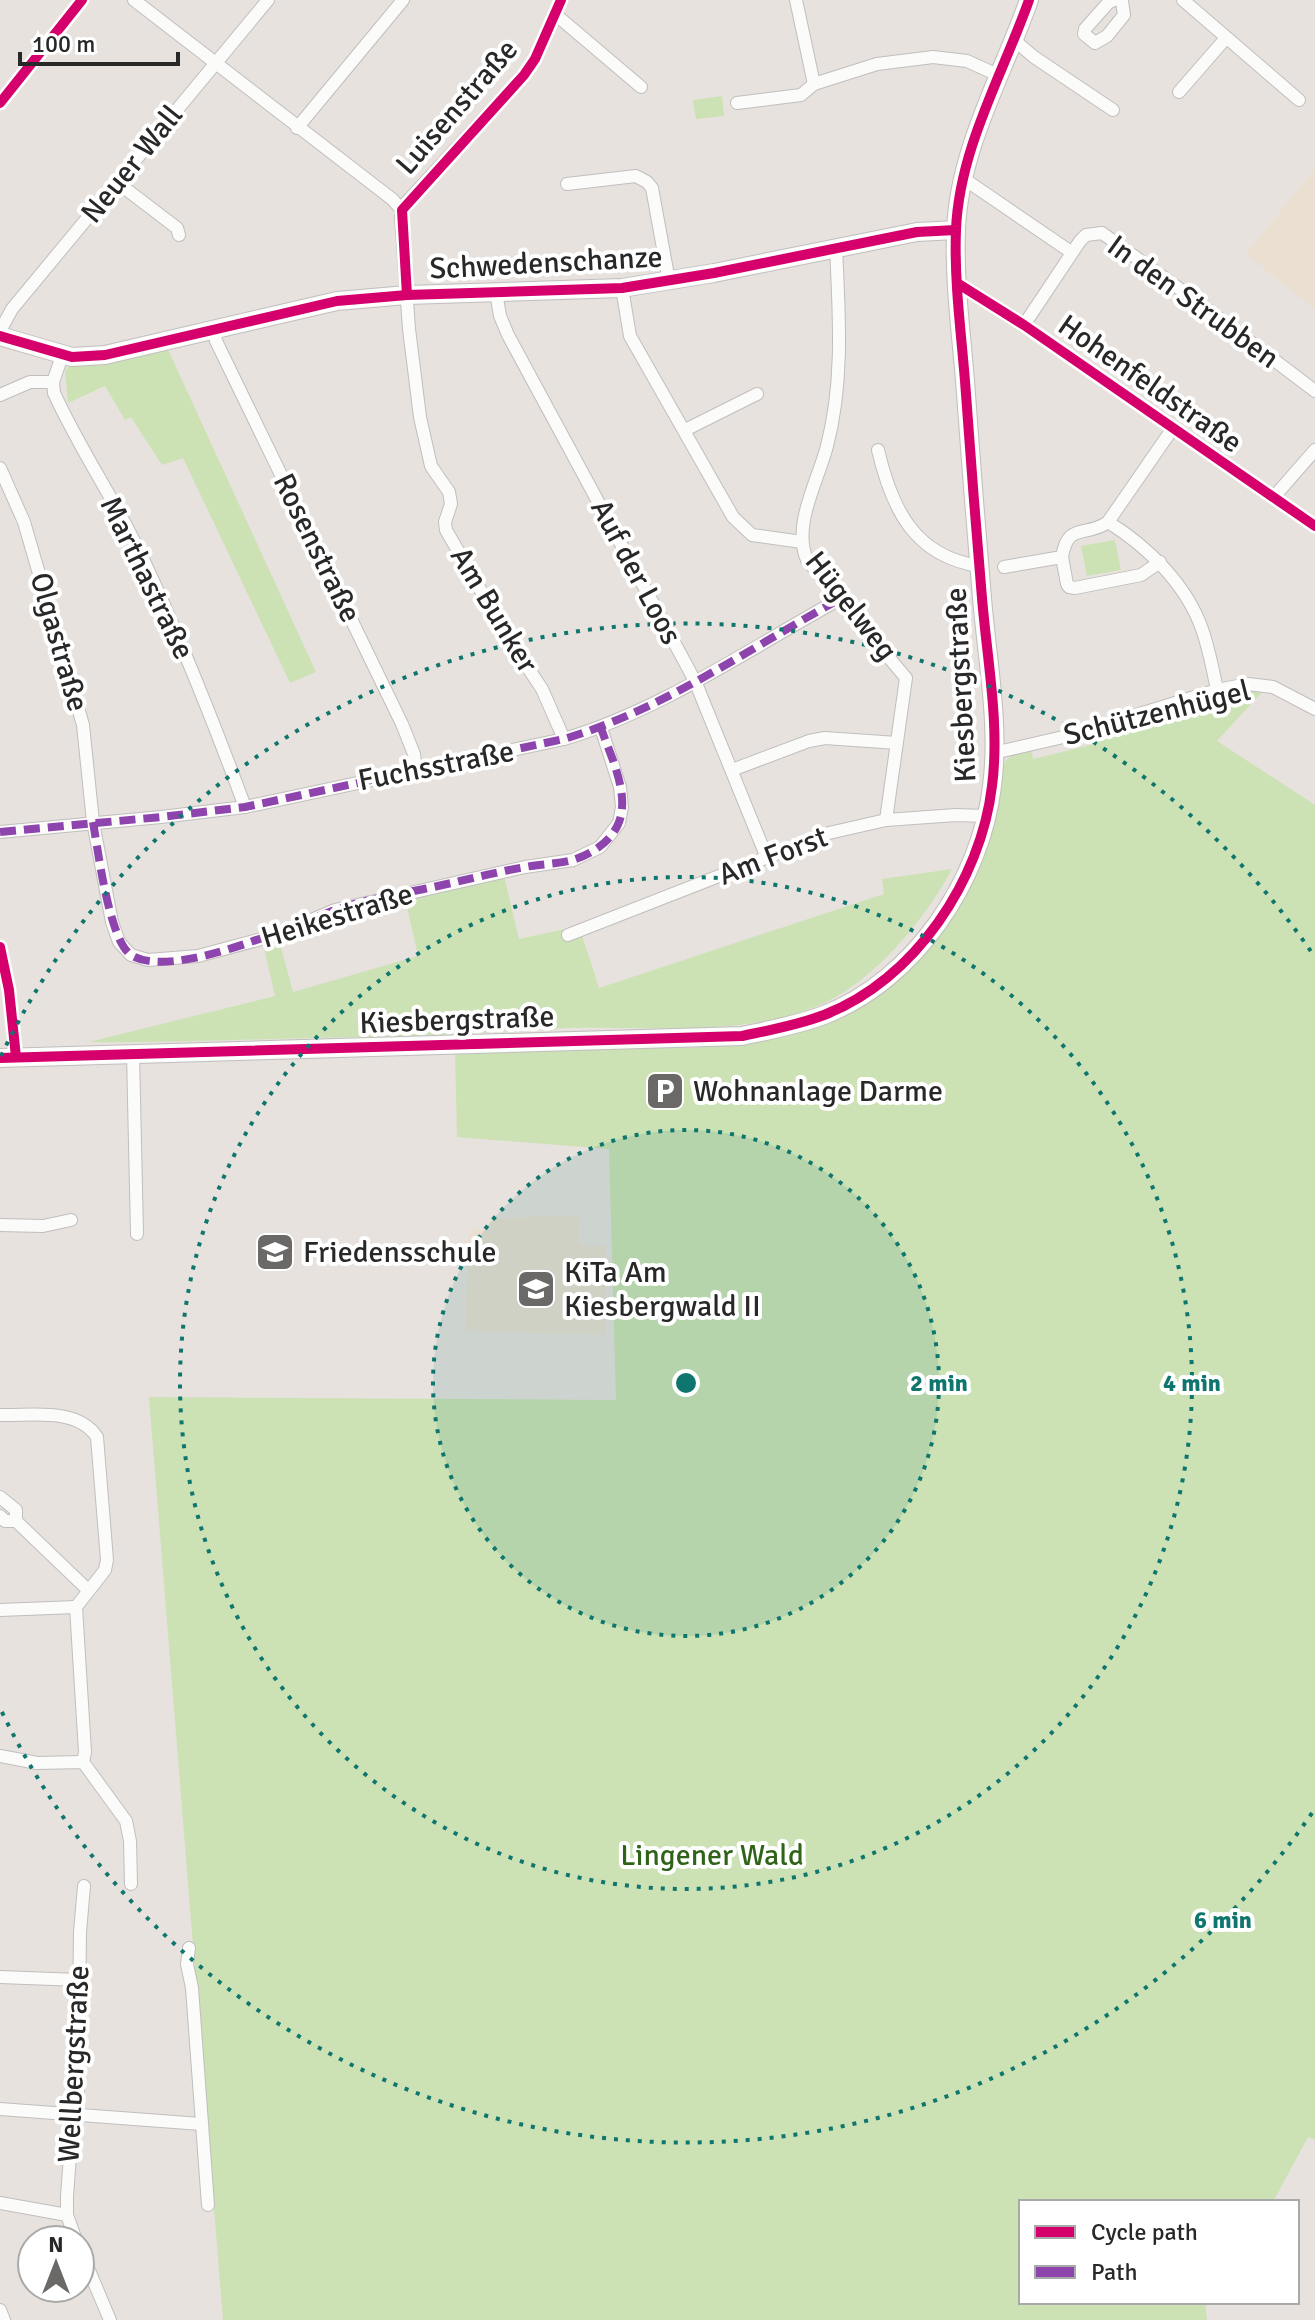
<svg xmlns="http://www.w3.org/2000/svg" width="1315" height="2320" viewBox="0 0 1315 2320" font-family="Signika,sans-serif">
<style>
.education{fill:#eadfd1}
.green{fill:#cce2b5}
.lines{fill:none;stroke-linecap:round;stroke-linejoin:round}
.street-casing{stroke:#c0bebf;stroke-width:14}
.secondary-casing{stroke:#c0bebf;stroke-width:20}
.street{stroke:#fbfbfa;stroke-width:12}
.secondary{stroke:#fbfbfa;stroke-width:18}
.quiet{stroke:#8e44ad;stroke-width:8;stroke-dasharray:16 8;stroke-linecap:butt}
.cycleway-casing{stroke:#fff;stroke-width:15}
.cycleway{stroke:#d6006c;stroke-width:10}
.ring{fill:none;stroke:#0f766e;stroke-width:4;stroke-dasharray:4 8}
.labels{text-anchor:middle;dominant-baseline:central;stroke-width:8;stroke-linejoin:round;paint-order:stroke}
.street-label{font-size:30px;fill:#282828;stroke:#fff}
.poi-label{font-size:30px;fill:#282828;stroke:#fff;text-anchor:start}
.park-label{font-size:30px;fill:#2f6418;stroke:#fff}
.centre{fill:#0f766e;stroke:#fff;stroke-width:4}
.ring-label{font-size:24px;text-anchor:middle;font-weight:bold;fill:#0f766e;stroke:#fff;stroke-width:8;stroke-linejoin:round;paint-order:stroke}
</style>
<rect width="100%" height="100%" fill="#e7e2dd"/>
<g class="education">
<path d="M1315 169V309L1246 254Z"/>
<path d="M551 1216 579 1217V1245L605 1246 606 1335 465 1331 469 1229 490 1230V1219Z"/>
</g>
<g class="green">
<path d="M722 96 724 116 696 119 693 100Z"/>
<path d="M165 343 316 672 290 683 183 458 162 465 131 417 125 420 105 386 68 403 65 371 71 362Z"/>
<path d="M1115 540 1121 570 1087 576 1081 546Z"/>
<path d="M1247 686 1264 690 1217 741 1315 805V2140L1308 2137 1273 2202H1021V2302H1205L1207 2320H223L149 1397 616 1400 609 1149 457 1137 455 1053 599 1048H689L745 1043 790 1034 897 969 984 843 1005 761 1018 751 1031 748 1033 759 1095 744 1092 734Z"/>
<path d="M952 869C926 918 875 980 824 1003 748 1038 648 1026 567 1028 531 1029 494 1032 458 1034 398 1037 337 1037 276 1039 214 1040 151 1043 89 1042L275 996 263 944 279 940 293 992 418 956 405 898 504 876 519 939 579 926 599 988 884 894 882 879Z"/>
</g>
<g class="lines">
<g class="street-casing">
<g id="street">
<path d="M134 0 392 199 402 210"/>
<path d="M561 0 535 59 524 75 405 204 401 216 409 329 420 417 431 466 449 492 451 504 445 522 446 530 507 636 542 689 564 739"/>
<path d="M796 0 814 84"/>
<path d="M1114 0 1108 3 1085 29 1084 34 1095 43 1107 36 1124 15 1122 1"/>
<path d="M1183 0 1299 100"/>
<path d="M555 14 641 87"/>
<path d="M1014 40 1034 57 1113 110"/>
<path d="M1179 92 1226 38"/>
<path d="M0 103 82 0"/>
<path d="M737 103 801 95 814 84 877 64 933 57 967 61 1000 76"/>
<path d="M297 128 403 0"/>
<path d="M118 183 177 228 179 235"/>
<path d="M970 183 1071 252"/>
<path d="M567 184 636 176 647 182 652 188 669 281"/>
<path d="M836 248C839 314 844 381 827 446 818 481 792 525 807 560L906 678 886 820"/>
<path d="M957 283 1024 325 1315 526"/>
<path d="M622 288 630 336 733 517 752 535 802 542"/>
<path d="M496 292 500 316 508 335 695 681 767 858"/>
<path d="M1024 325 1080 241 1086 235 1102 233 1195 300 1315 391"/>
<path d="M214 329 216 341 402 724 414 754 416 769"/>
<path d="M0 331 12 309 268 0"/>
<path d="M63 353 53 382 54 393C80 450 116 502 143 559 181 640 214 723 245 807"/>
<path d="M0 395 30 382H53"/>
<path d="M685 430 757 394"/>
<path d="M878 450C892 509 914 556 979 566"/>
<path d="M0 468 24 522 83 725 93 822 112 922 119 942 131 955 148 960 198 956 276 935 335 910 525 867 573 860 600 847 619 823 622 807 620 787 601 728"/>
<path d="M1273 498 1315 450"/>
<path d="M1108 522C1148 547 1186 584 1202 629 1209 649 1213 670 1217 690"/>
<path d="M1062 557 1067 584 1069 587 1075 588 1141 575 1160 562"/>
<path d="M1004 567 1062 557C1068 521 1086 538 1108 522L1173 428"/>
<path d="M994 753 1072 735 1217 690 1248 684 1273 687 1315 709"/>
<path d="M732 770 809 741 825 738 897 743"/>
<path d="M0 832 161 817 245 807 564 739C662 710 750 648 840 599"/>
<path d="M568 935 829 833 886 820 956 815 985 816"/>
<path d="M0 947 9 990 16 1057"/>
<path d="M133 1053 137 1234"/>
<path d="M0 1225 43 1226 71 1220"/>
<path d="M0 1415C32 1416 77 1407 97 1437L107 1560 105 1570 76 1607 85 1752 83 1762"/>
<path d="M0 1497 16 1510V1521L88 1590"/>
<path d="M0 1516 5 1521H16"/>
<path d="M0 1610 76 1607"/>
<path d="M0 1756 37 1763 83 1762 126 1821 130 1841 131 1884"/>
<path d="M189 1948 187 1964 192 1988 208 2205"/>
<path d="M0 1977 79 1980"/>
<path d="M0 2109 201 2124"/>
<path d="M0 2203 67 2215"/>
<path d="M76 2240 67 2215V2196L72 2129 78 2090 80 1932 84 1886"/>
<path d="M80 2249 110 2320"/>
<path d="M0 2310 4 2320"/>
</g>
</g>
<g class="secondary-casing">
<g id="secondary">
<path d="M0 336 72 357 105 355 337 301 407 295 622 288 714 273 917 232 956 230"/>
<path d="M0 1058 742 1036C770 1030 798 1025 824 1015 915 980 981 880 992 786 1000 725 987 659 982 598 976 526 970 453 965 381 961 331 954 280 956 230 959 149 1003 74 1029 0"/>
</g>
</g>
<use href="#street" class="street"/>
<use href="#secondary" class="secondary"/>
<g class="quiet">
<path d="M93 822C98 850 109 940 131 955 172 981 293 925 335 910 363 900 394 895 424 889 458 882 491 873 525 867 541 864 558 864 573 860 592 854 612 841 619 822 630 793 610 755 601 728"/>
<path d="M0 832 161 817 245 807 564 739C662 710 750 648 840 599"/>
</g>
<g class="cycleway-casing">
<g id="cycleway">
<path d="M0 103 82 0"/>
<path d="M957 283 1024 325 1315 526"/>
<path d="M407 295 402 210 524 75 535 59 561 0"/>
<path d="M0 336 72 357 105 355 337 301 407 295 622 288 714 273 917 232 956 230"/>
<path d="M0 947 9 990 16 1057"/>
<path d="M0 1058 742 1036C770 1030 798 1025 824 1015 915 980 981 880 992 786 1000 725 987 659 982 598 976 526 970 453 965 381 961 331 954 280 956 230 959 149 1003 74 1029 0"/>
</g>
</g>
<use href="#cycleway" class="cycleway"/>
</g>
<circle cx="686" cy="1383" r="253" fill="#0f766e" fill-opacity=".12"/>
<g class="ring">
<circle cx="686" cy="1383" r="253"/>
<circle cx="686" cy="1383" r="506"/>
<path d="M1312 1813A759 759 0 0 1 1 1710M1 1056A759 759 0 0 1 1312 953"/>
</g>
<defs>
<g id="parking-square" transform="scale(2)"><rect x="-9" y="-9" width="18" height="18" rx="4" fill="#6b6967" stroke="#fff"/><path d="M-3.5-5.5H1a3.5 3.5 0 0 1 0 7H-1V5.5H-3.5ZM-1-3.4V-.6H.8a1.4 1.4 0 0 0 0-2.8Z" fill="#fff"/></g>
<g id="school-square" transform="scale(2)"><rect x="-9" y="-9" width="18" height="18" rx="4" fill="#6b6967" stroke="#fff"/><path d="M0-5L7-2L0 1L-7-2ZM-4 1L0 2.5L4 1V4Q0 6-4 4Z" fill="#fff"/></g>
</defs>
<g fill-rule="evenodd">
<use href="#parking-square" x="665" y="1091"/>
<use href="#school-square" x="275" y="1252"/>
<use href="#school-square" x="536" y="1289"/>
</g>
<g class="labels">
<g class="street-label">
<text transform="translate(457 107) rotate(-49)">Luisenstraße</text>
<text transform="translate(132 164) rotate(-51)">Neuer Wall</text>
<text transform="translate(546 263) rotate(-3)">Schwedenschanze</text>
<text transform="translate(1193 302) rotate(36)">In den Strubben</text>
<text transform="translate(1150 384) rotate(35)">Hohenfeldstraße</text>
<text transform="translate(317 548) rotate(64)">Rosenstraße</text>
<text transform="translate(636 572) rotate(62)">Auf der Loos</text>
<text transform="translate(147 578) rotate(64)">Marthastraße</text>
<text transform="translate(851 606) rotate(52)">Hügelweg</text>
<text transform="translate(494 610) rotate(59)">Am Bunker</text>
<text transform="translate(59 642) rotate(74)">Olgastraße</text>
<text transform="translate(961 685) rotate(-93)">Kiesbergstraße</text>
<text transform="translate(1157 713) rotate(-14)">Schützenhügel</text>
<text transform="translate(436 766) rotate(-11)">Fuchsstraße</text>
<text transform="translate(773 856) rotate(-21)">Am Forst</text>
<text transform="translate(337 916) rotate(-17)">Heikestraße</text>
<text transform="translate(457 1020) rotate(-2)">Kiesbergstraße</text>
<text transform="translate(74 2064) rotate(-87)">Wellbergstraße</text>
</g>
<g class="poi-label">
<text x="693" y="1091">Wohnanlage Darme</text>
<text x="303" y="1252">Friedensschule</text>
<text x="564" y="1272">KiTa Am<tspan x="564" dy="34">Kiesbergwald II</tspan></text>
</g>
<g class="park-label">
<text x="712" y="1855">Lingener Wald</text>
</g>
</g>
<circle cx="686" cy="1383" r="12" class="centre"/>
<g class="ring-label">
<text x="939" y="1391">2 min</text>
<text x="1192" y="1391">4 min</text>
<text x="1223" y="1928">6 min</text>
</g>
<rect x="1019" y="2200" width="280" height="104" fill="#ffffff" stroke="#a9a9a9" stroke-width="2"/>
<rect x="1035" y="2226" width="40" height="12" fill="#d6006c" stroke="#a9a9a9" stroke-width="2"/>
<text x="1091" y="2240" font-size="24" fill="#282828">Cycle path</text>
<rect x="1035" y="2266" width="40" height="12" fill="#8e44ad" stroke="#a9a9a9" stroke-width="2"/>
<text x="1091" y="2280" font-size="24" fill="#282828">Path</text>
<g transform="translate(56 2264)"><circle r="38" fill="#ffffff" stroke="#a9a9a9" stroke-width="2"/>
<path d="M0-6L14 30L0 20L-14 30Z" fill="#6b6967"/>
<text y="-12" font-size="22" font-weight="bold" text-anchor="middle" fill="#282828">N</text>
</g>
<path d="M20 52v12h158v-12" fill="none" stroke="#282828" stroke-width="4"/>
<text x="32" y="52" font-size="24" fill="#282828" stroke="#ffffff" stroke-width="6" paint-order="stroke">100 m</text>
</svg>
